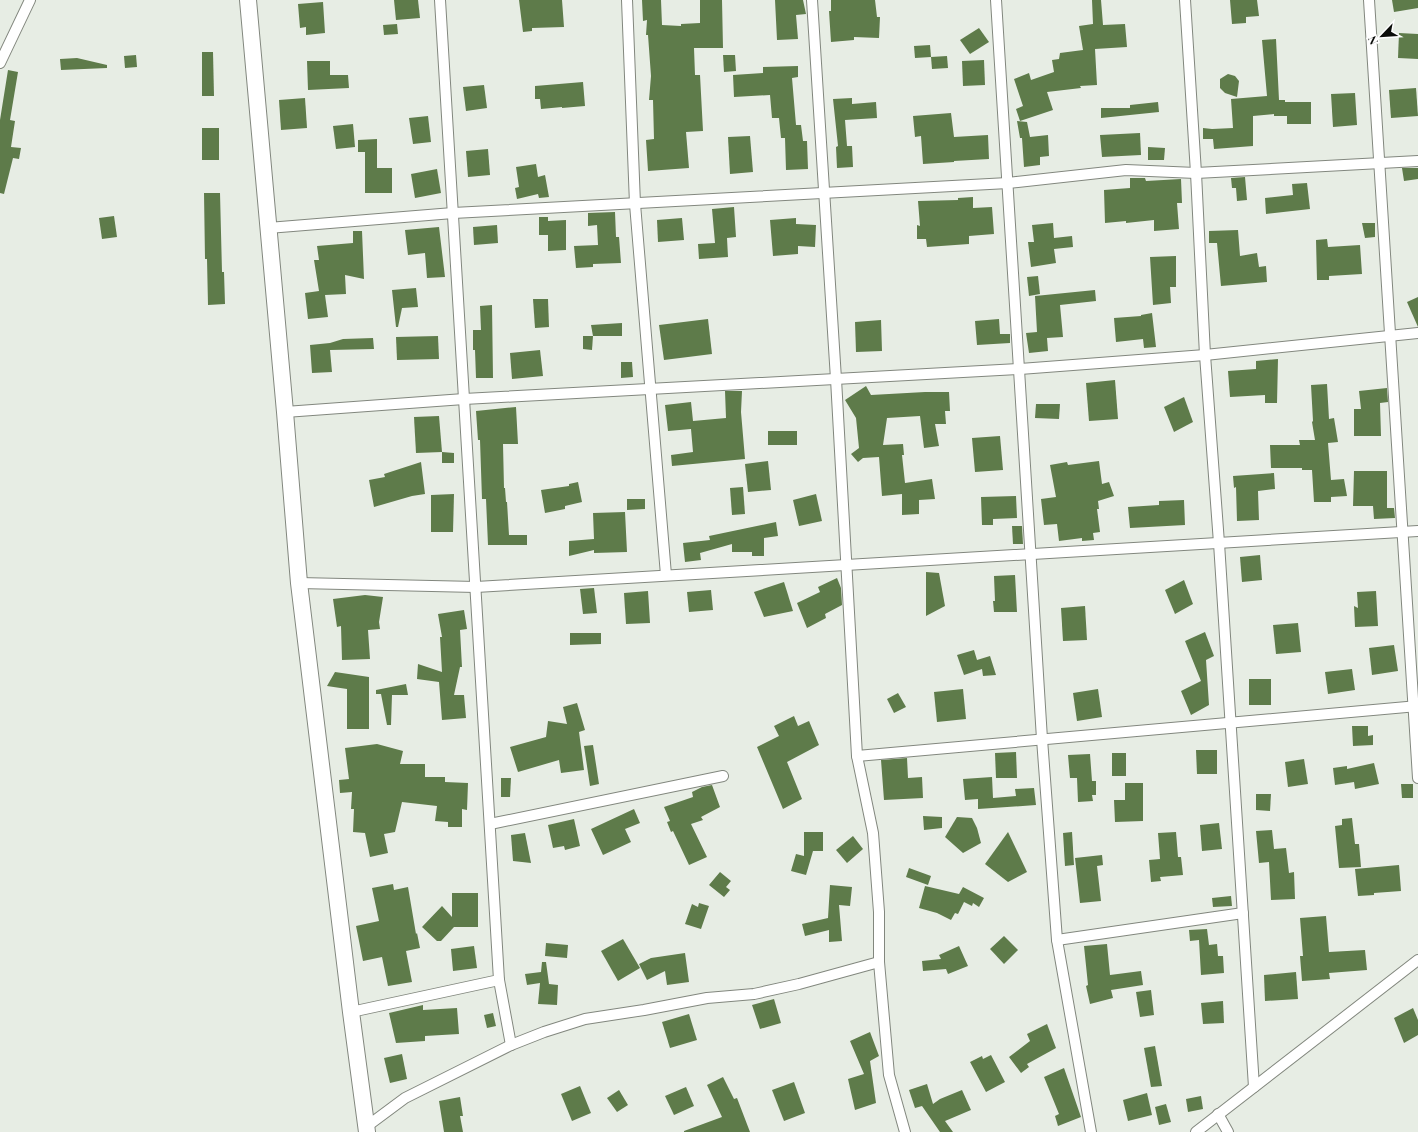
<svg xmlns="http://www.w3.org/2000/svg" width="1418" height="1132" viewBox="0 0 1418 1132" font-family="'Playfair Display',serif">
<style>
.building{fill:#5e7b4a}
.lines{fill:none;stroke-linecap:round;stroke-linejoin:round}
.minor-casing{stroke:#82877e;stroke-width:12}
.trunk-casing{stroke:#82877e;stroke-width:18}
.minor{stroke:#fff;stroke-width:10}
.trunk{stroke:#fff;stroke-width:16}
</style>
<rect width="100%" height="100%" fill="#e7ede4"/>
<g class="building">
<path d="M394 0H418L420 18 396 20Z"/>
<path d="M519 0H562L564 27 532 28V31L523 32Z"/>
<path d="M642 0H661L662 25 681 26V24L700 23V0H722L723 48H694L695 75H700L703 131 686 132 689 168 648 171 646 140 654 139 653 100H649L651 76 648 35H646L647 20 643 21Z"/>
<path d="M775 0H803L806 14 796 15 798 39 777 40Z"/>
<path d="M831 0H875L877 17H880L879 38 854 37V40L831 42 829 11H831Z"/>
<path d="M1092 0H1101L1103 25 1125 24 1127 47 1095 49 1097 85 1080 86 1081 88 1047 92 1053 110 1020 121 1016 109 1023 106 1014 79 1029 73 1031 80 1054 72 1052 60 1059 59 1060 53 1083 50 1079 26 1093 24Z"/>
<path d="M1230 0H1257L1259 16 1246 17V23L1232 24Z"/>
<path d="M1392 0H1418V8L1394 12Z"/>
<path d="M323 2 325 33 306 35V27L300 28 298 4Z"/>
<path d="M397 24 398 34 384 35 383 25Z"/>
<path d="M979 28 989 42 970 54 960 40Z"/>
<path d="M1399 33 1418 34V59L1398 58Z"/>
<path d="M1276 39 1279 100H1285V102H1311V124H1287V116H1274V114L1253 116V146L1214 149 1213 139H1203V128L1212 129 1233 128 1231 99 1267 96 1262 40Z"/>
<path d="M930 45 931 57 915 58 914 46Z"/>
<path d="M202 52H213L214 96H202Z"/>
<path d="M136 55 137 67 125 68 124 56Z"/>
<path d="M723 55H735L736 71 724 72Z"/>
<path d="M947 56 948 68 932 69 931 57Z"/>
<path d="M77 58 107 65V68L61 70 60 59Z"/>
<path d="M984 60 985 85 963 86 962 61Z"/>
<path d="M307 61H330V75H348L349 88 308 90Z"/>
<path d="M798 66V77L792 78 796 125H801L803 141H807L808 169 786 170 785 138H781L779 118H772L770 95 734 97 733 75 763 73V67Z"/>
<path d="M8 70 18 72 10 120 15 121 11 147 21 148 19 159 13 158 4 194 0 193V120Z"/>
<path d="M1228 74 1235 76 1239 81 1237 97 1225 93 1220 88V79Z"/>
<path d="M583 82 585 106 562 108V107L541 109 540 99H535V86Z"/>
<path d="M484 85 487 108 466 111 463 87Z"/>
<path d="M1416 88 1418 116 1391 118 1389 90Z"/>
<path d="M1355 93 1357 125 1333 127 1331 94Z"/>
<path d="M305 98 307 128 281 130 279 100Z"/>
<path d="M852 98V104L876 102 877 118 845 120 847 146H852L853 167 837 168 836 147 838 146 833 99Z"/>
<path d="M1158 102 1159 112 1101 118V108H1130V105Z"/>
<path d="M951 113 954 137 988 135 989 159 954 161V162L923 164 921 136 915 137 913 116Z"/>
<path d="M428 116 431 142 413 144 409 118Z"/>
<path d="M1017 121 1027 122 1030 137 1048 135 1049 156 1040 157V165L1024 167 1022 138H1020Z"/>
<path d="M353 124 355 147 336 149 333 126Z"/>
<rect x="202" y="128" width="17" height="32"/>
<path d="M1140 133 1141 155 1102 157 1100 135Z"/>
<path d="M750 136 753 172 730 174 728 137Z"/>
<path d="M377 139V168H392V193H365V152H358V140Z"/>
<path d="M1148 147 1165 148 1164 160H1148Z"/>
<path d="M488 149 490 175 468 177 466 151Z"/>
<path d="M536 164 538 177 545 175 549 197 539 198 538 194 517 199 515 188 519 187 516 167Z"/>
<path d="M1402 168H1418V179L1404 181Z"/>
<path d="M437 169 441 193 415 198 411 174Z"/>
<path d="M1245 177 1247 200 1237 201 1236 188H1232L1231 178Z"/>
<path d="M1130 178H1145L1146 181 1181 179 1182 203H1177L1179 229 1154 231V220L1126 223V221L1105 223 1104 190 1130 188Z"/>
<path d="M1307 183 1310 209 1266 214 1265 198 1293 195 1292 184Z"/>
<path d="M204 193H220L222 272H224L225 304 208 305 207 259H205Z"/>
<path d="M973 197V208L992 207 994 234 969 236V244L927 247 926 239H917V225L920 226 918 201 958 200V198Z"/>
<path d="M734 207 736 237 727 238 728 257 699 259 698 244 715 243 712 209Z"/>
<path d="M615 212 616 237H619L621 263 593 264V267L576 268 574 246 598 245 597 225 588 226V213Z"/>
<path d="M114 216 117 237 102 239 99 218Z"/>
<path d="M539 217H548V221L566 220V250L548 251V235H539Z"/>
<path d="M682 218 684 240 658 242 657 220Z"/>
<path d="M796 218V224L816 225 815 247 798 246V254L773 256 770 220Z"/>
<path d="M1053 223 1054 238 1072 236 1073 247 1054 249 1056 263 1031 267 1028 242H1034L1032 225Z"/>
<path d="M1362 223H1375V237L1365 238Z"/>
<path d="M497 225 498 243 474 245 473 227Z"/>
<path d="M439 227 445 277 427 278 425 253 408 255 405 230Z"/>
<path d="M1238 230 1240 256 1257 253 1259 267 1266 266 1267 282 1221 286 1217 243H1209V231Z"/>
<path d="M353 231H362L364 279 345 275 346 294 325 295 328 317 308 319 305 293 319 291 314 260H319L317 246 353 243Z"/>
<path d="M1327 239 1328 247 1360 245 1362 274 1329 276V280H1317L1316 240Z"/>
<path d="M1176 256V287H1170L1171 303 1153 305 1150 257Z"/>
<path d="M1038 276 1040 294 1029 296 1027 277Z"/>
<path d="M416 288 418 307 402 308 398 327H396L392 290Z"/>
<path d="M1095 290 1096 301 1060 305 1063 337 1047 338 1048 351 1029 353 1026 333 1037 332 1035 296Z"/>
<path d="M1418 297V327L1407 302Z"/>
<path d="M533 299H548L549 327 535 328Z"/>
<path d="M492 305 493 378H476L475 350H473V330H481L480 306Z"/>
<path d="M1152 313 1156 347 1144 348 1143 339 1116 342 1114 318 1141 316V315Z"/>
<path d="M708 319 712 354 664 360 659 325Z"/>
<path d="M999 319 1000 334H1010V343L977 345 975 321Z"/>
<path d="M881 320 882 351 856 352 855 322Z"/>
<path d="M622 323V336H593L591 325Z"/>
<path d="M438 336 439 359 397 360 396 337Z"/>
<path d="M583 336H593L592 350 583 349Z"/>
<path d="M373 338 374 349 330 350 332 372 312 373 310 345 330 343 343 339Z"/>
<path d="M540 350 543 376 512 379 510 353Z"/>
<path d="M1278 359 1277 403H1265V395L1230 397 1228 371 1256 369V361Z"/>
<path d="M621 362H632L633 377 621 378Z"/>
<path d="M1115 380 1118 419 1089 421 1086 383Z"/>
<path d="M1327 384 1329 419 1334 418 1338 442 1328 443 1331 480 1344 479 1347 496 1331 497V502H1314L1312 470H1302V468H1271L1270 445H1300L1299 440H1315L1312 422 1313 421 1311 385Z"/>
<path d="M866 386 871 395 925 392H949L950 411H945L946 424H935L939 446 924 448 920 416 887 418 883 445 903 444 904 455H902L905 483 932 479 935 499 919 500V514L902 515V494L882 496 879 457 863 458 858 462 851 454 859 448 856 418 845 400Z"/>
<path d="M1387 388 1388 402 1380 403 1381 436H1354V409H1361L1359 391Z"/>
<path d="M725 391H742L741 412 745 459 672 466 671 455 693 452 691 429 668 431 665 405 691 402 693 421 726 418Z"/>
<path d="M1184 397 1193 422 1174 432 1164 407Z"/>
<path d="M1036 404H1060L1059 419 1035 418Z"/>
<path d="M516 407 518 444H503L504 488H505L506 502H507L509 535H527V545H488L486 499H482L480 440H478L476 411Z"/>
<path d="M439 416 442 452 416 453 414 417Z"/>
<rect x="768" y="431" width="29" height="14"/>
<path d="M1000 436 1003 470 975 472 972 438Z"/>
<path d="M442 452 454 453V463H442Z"/>
<path d="M768 461 771 490 748 492 745 464Z"/>
<path d="M1099 461 1102 484 1109 482 1114 496 1098 501 1099 509H1097L1100 532 1093 533 1094 540 1082 541V538L1059 541 1057 524 1044 525 1041 499 1056 497 1050 465 1067 462 1068 465Z"/>
<path d="M421 462 425 494 412 496 374 507 369 480 385 477 384 474Z"/>
<path d="M1354 471H1387V508H1394L1395 518 1374 519 1373 506H1353Z"/>
<path d="M1274 473 1275 489 1258 491 1259 520 1237 521 1236 487 1234 488 1233 476Z"/>
<path d="M578 482 582 502 565 506V509L545 513 541 490 569 486V484Z"/>
<path d="M743 487 745 514 732 515 730 488Z"/>
<path d="M454 494 453 532H431V495Z"/>
<path d="M816 494 822 521 799 526 793 500Z"/>
<path d="M1016 496 1017 518 993 519V525H982L981 497Z"/>
<path d="M627 499H645V509L627 510Z"/>
<path d="M1184 500 1185 525 1130 528 1128 507 1159 505V501Z"/>
<path d="M625 512 627 552 594 553V550L569 556V541L594 539 593 513Z"/>
<path d="M776 522 778 536 764 538V556H752V552H732V544L700 553 701 560 685 562 683 543 710 540 709 536Z"/>
<path d="M1012 526H1022L1023 544H1013Z"/>
<path d="M1260 555 1262 580 1242 582 1240 557Z"/>
<path d="M926 572 939 573 945 606 926 616Z"/>
<path d="M1015 575 1017 612H994L993 601H995L994 576Z"/>
<path d="M837 578 841 588 842 605 825 614 826 618 807 628 797 603 820 592 818 587Z"/>
<path d="M1184 580 1193 604 1175 614 1165 590Z"/>
<path d="M784 582 793 611 764 617 754 592Z"/>
<path d="M594 588 597 613 583 614 580 589Z"/>
<path d="M711 590 713 610 689 612 687 592Z"/>
<path d="M648 591 650 623 626 624 624 593Z"/>
<path d="M1376 591 1378 626 1355 627 1354 606 1358 608 1357 592Z"/>
<path d="M365 595 383 597 379 622 380 629 368 630 370 659 342 660 341 626 337 627 333 599Z"/>
<path d="M1085 606 1087 640 1063 641 1061 608Z"/>
<path d="M464 610 467 629 460 630 462 667H460L454 695H464L466 718 442 720 439 682 417 679 418 664 442 672 440 637H442L438 614Z"/>
<path d="M1298 623 1301 652 1276 654 1273 625Z"/>
<path d="M1205 632 1214 656 1206 660 1209 705 1191 715 1181 691 1201 681 1185 641Z"/>
<path d="M570 633H601V644L570 645Z"/>
<path d="M1394 645 1398 671 1372 675 1369 648Z"/>
<path d="M974 650 977 660 990 656 996 675 983 676 982 669 964 675 957 655Z"/>
<path d="M1352 669 1355 690 1328 694 1325 672Z"/>
<path d="M335 672 369 677V729H347V689L327 686Z"/>
<rect x="1249" y="679" width="22" height="26"/>
<path d="M406 684 408 695H392L391 725H387L381 694H376V690Z"/>
<path d="M963 689 966 719 937 722 934 692Z"/>
<path d="M1098 689 1102 717 1077 721 1073 693Z"/>
<path d="M898 693 906 707 894 713 887 699Z"/>
<path d="M577 703 585 730 579 732 584 770 561 773 559 760 518 772 510 747 546 737 548 721 567 724 563 707Z"/>
<path d="M794 716 798 726 809 721 819 745 787 762 802 799 783 809 757 747 779 736 774 726Z"/>
<path d="M1352 726H1368V736L1373 735V745L1353 746Z"/>
<path d="M377 744 403 751 400 764H425V777H445V782L468 783 467 810 462 809V827H448V822L435 821 437 806 402 802 395 832 384 834 388 853 370 857 365 833 353 832 354 809H351L352 792 340 793 339 780 349 779 345 748Z"/>
<path d="M593 745 599 784 590 786 584 746Z"/>
<path d="M1196 750H1217V774H1197Z"/>
<path d="M1016 752 1017 778H996L995 753Z"/>
<rect x="1112" y="753" width="14" height="23"/>
<path d="M1090 754 1092 781H1096V795H1092L1093 801 1078 802 1077 778H1070L1068 755Z"/>
<path d="M907 758 908 778 922 777 923 798 884 800 881 760Z"/>
<path d="M1304 759 1308 784 1288 787 1285 762Z"/>
<path d="M1374 763 1379 784 1355 789 1354 782 1335 785 1333 768 1347 766V769Z"/>
<path d="M992 777 993 798 1016 796 1015 789 1034 788 1036 805 978 809V799L965 800 963 779Z"/>
<path d="M501 778H511L510 797H501Z"/>
<path d="M1125 783H1143V821L1115 822 1114 800H1125Z"/>
<path d="M1401 784H1413V798H1402Z"/>
<path d="M712 785 720 807 701 817 703 820 691 824 707 857 689 865 673 831 671 832 667 822 670 821 664 807 693 797 692 792 702 787Z"/>
<path d="M1256 794H1271L1270 811 1256 810Z"/>
<path d="M634 809 640 823 625 829 631 842 603 855 591 829Z"/>
<path d="M923 816 942 817V828L924 830Z"/>
<path d="M957 817 972 818 977 828 981 843 963 853 945 837Z"/>
<path d="M1352 818 1355 844H1359L1361 867 1339 868 1335 826 1342 825V819Z"/>
<path d="M574 819 580 846 565 850 564 846 553 848 548 825Z"/>
<path d="M1219 823 1222 849 1202 851 1200 825Z"/>
<path d="M1272 830 1274 849 1286 848 1289 873 1294 872 1295 899 1271 900 1269 862 1259 863 1256 831Z"/>
<path d="M804 832H823V851H813L806 875 791 871 796 854 804 856Z"/>
<path d="M1008 832 1027 872 1008 882 985 864Z"/>
<path d="M1072 832 1074 865 1065 866 1063 833Z"/>
<path d="M1176 832 1178 857H1181L1183 875 1160 877 1161 881 1151 882 1149 860 1160 859 1158 833Z"/>
<path d="M525 833 531 863 513 861 511 835Z"/>
<path d="M853 836 863 849 847 863 836 850Z"/>
<path d="M1102 855 1103 865 1097 866 1101 901 1080 903 1075 858Z"/>
<path d="M1399 865 1401 891 1374 893V895L1358 896 1355 869Z"/>
<path d="M909 868 931 876 928 885 906 877Z"/>
<path d="M720 872 731 881 726 887 730 890 724 897 709 885Z"/>
<path d="M393 884 394 890 408 887 416 934 417 933 420 948 406 951 412 982 388 986 382 957 363 961 356 926 379 921 372 888Z"/>
<path d="M830 885 852 887 850 906 839 905 842 941 829 942V930L805 936 802 924 828 918Z"/>
<path d="M925 886 959 894 963 887 984 898 979 907 973 903 972 906 964 902 958 914 955 913 951 920 937 913 919 908Z"/>
<path d="M452 893H478V927H454L441 941H437L422 927 442 906 452 917Z"/>
<path d="M1231 896 1232 906 1213 907 1212 898Z"/>
<path d="M699 903 709 906 701 929 685 924 692 904 698 907Z"/>
<path d="M1326 916 1329 952 1365 950 1367 970 1329 973 1330 979 1302 981 1300 956H1303L1300 918Z"/>
<path d="M1207 929 1209 945 1217 944 1218 956H1223L1224 973 1201 975 1199 940 1190 941 1189 930Z"/>
<path d="M1004 936 1018 950 1004 964 990 949Z"/>
<path d="M623 939 640 968 618 981 601 951Z"/>
<path d="M546 943 568 945 567 958 545 956Z"/>
<path d="M1107 944 1110 975 1141 971 1143 985 1111 990 1113 998 1090 1004 1086 986 1088 985 1084 946Z"/>
<path d="M474 946 477 968 453 971 451 949Z"/>
<path d="M959 946 968 966 948 974 946 969 923 971 922 961 941 959 939 955Z"/>
<path d="M685 953 689 982 667 985 665 971 647 980 639 964 651 958Z"/>
<path d="M542 962H546L549 984 558 985 557 1005 538 1004 540 983 527 985 525 974 541 972Z"/>
<path d="M1296 972 1298 999 1265 1001 1264 975Z"/>
<path d="M1151 990 1154 1015 1140 1017 1136 992Z"/>
<path d="M774 999 781 1023 760 1029 752 1005Z"/>
<path d="M1223 1001 1224 1023 1203 1024 1201 1003Z"/>
<path d="M423 1005V1010L457 1008 459 1034 425 1036V1041L396 1043 389 1013Z"/>
<path d="M1413 1008 1418 1020V1035L1404 1043 1394 1018Z"/>
<path d="M493 1013 496 1026 487 1028 484 1015Z"/>
<path d="M689 1014 697 1040 670 1048 662 1022Z"/>
<path d="M1047 1024 1056 1048 1027 1064 1029 1067 1021 1073 1009 1057 1030 1041 1027 1034Z"/>
<path d="M870 1032 879 1056 870 1061 876 1103 855 1110 848 1079 864 1074 850 1041Z"/>
<path d="M1155 1046 1162 1086 1151 1087 1144 1048Z"/>
<path d="M402 1054 407 1079 390 1083 384 1058Z"/>
<path d="M991 1055 1005 1082 986 1092 970 1062 982 1056 983 1059Z"/>
<path d="M1064 1068 1081 1117 1058 1126 1055 1116 1059 1114 1044 1077Z"/>
<path d="M723 1077 734 1099 737 1098 750 1132H684V1131L722 1117 707 1085Z"/>
<path d="M794 1082 805 1113 784 1121 772 1090Z"/>
<path d="M927 1084 933 1104 940 1099 962 1090 971 1110 945 1121 953 1132H940L922 1106 915 1108 909 1090Z"/>
<path d="M580 1086 591 1113 572 1121 561 1094Z"/>
<path d="M686 1087 694 1106 674 1115 665 1096Z"/>
<path d="M619 1090 628 1105 617 1112 607 1098Z"/>
<path d="M1147 1093 1152 1115 1128 1121 1123 1100Z"/>
<path d="M1201 1096 1203 1109 1188 1112 1186 1099Z"/>
<path d="M460 1097 463 1116H460L463 1132H444L439 1101Z"/>
<path d="M1166 1104 1171 1122 1159 1125 1155 1107Z"/>
</g>
<g class="lines">
<g class="minor-casing">
<g id="minor">
<path d="M627 0 635 204 666 575"/>
<path d="M812 0 836 379 857 756 873 833 879 912V962L889 1075 905 1132"/>
<path d="M996 0 1042 739 1057 940 1091 1132"/>
<path d="M1185 0 1196 173 1205 355 1219 543 1254 1087"/>
<path d="M1369 0 1418 778"/>
<path d="M0 63 30 0"/>
<path d="M268 228 453 213 1008 183 1126 170 1196 173 1418 161"/>
<path d="M285 412 464 399 1020 369 1205 355 1418 333"/>
<path d="M299 583 476 587 1418 531"/>
<path d="M857 756 1418 706"/>
<path d="M490 824 723 776"/>
<path d="M1057 940 1243 913"/>
<path d="M499 980 511 1045"/>
<path d="M351 1012 499 980 440 0"/>
<path d="M1218 1114 1228 1132"/>
<path d="M366 1127 405 1098 511 1045 544 1032 585 1019 644 1010 707 998 754 994 799 984 879 962"/>
<path d="M1196 1132 1418 960"/>
</g>
</g>
<g class="trunk-casing">
<path id="trunk" d="M248 0 285 412 299 583 351 1012 367 1132"/>
</g>
<use href="#minor" class="minor"/>
<use href="#trunk" class="trunk"/>
</g>
<g transform="translate(1382 36) rotate(245)" stroke="#ffffff" stroke-width="3" paint-order="stroke">
<path d="M0-3L7 15L0 10L-7 15Z" fill="#0b0d0a"/>
<text y="-6" font-size="11" font-weight="bold" text-anchor="middle" fill="#0b0d0a">N</text>
</g>
</svg>
